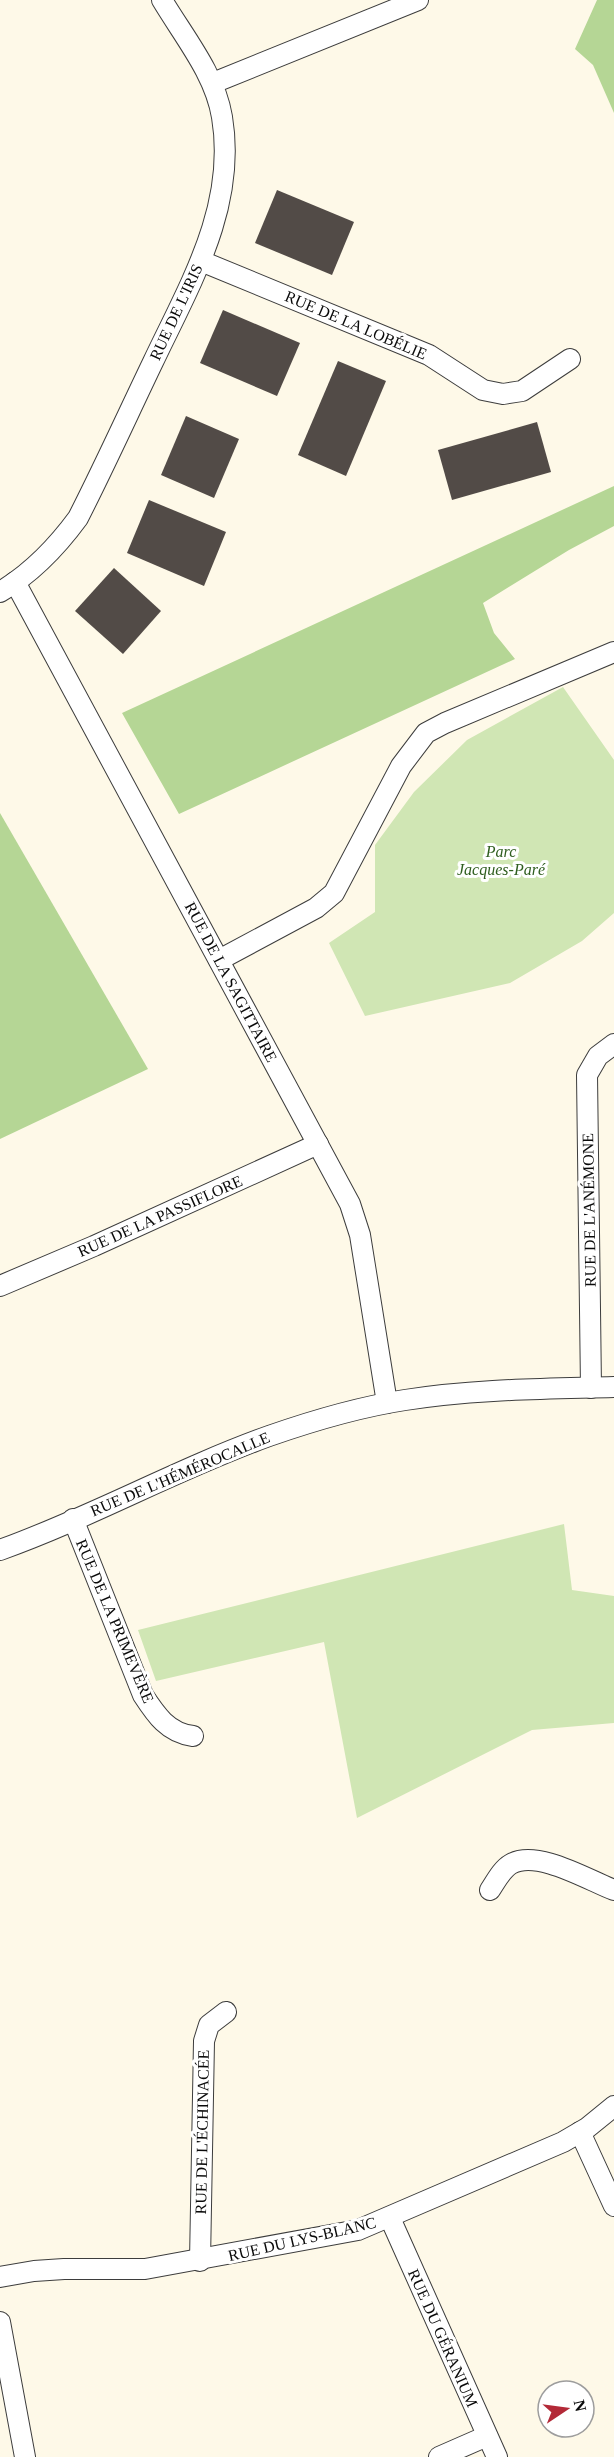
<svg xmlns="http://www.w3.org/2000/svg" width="614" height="2457" viewBox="0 0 614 2457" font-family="Georgia,serif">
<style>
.green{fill:#d0e6b4}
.forest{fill:#b5d695}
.building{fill:#524b47}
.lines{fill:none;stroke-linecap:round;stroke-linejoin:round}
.minor-casing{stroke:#3d3d3d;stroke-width:22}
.minor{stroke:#fff;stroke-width:20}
.labels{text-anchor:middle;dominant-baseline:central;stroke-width:6;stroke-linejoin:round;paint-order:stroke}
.street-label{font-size:16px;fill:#0a0a0a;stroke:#fff}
.park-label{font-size:16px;font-style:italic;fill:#2f5e1f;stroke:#fff}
</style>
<rect width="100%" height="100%" fill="#fef9e8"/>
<g class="green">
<path d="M563 687 614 760V913L582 941 510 983 365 1016 329 943 375 912V845L414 792 467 740Z"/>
<path d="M564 1524 572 1590 614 1596V1723L532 1730 357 1818 324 1642 156 1681 138 1630Z"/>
</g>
<g class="forest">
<path d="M597 0H614V113L593 65 575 49Z"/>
<path d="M614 486V526L569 550 483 603 494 633 515 659 179 814 122 713Z"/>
<path d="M0 813 148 1069 0 1139Z"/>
</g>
<g class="building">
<path d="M277 190 354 222 332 275 255 243Z"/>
<path d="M223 310 300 343 277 396 200 363Z"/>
<path d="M338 361 386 381 346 476 298 455Z"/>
<path d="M186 416 239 439 214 498 161 475Z"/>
<path d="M537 422 551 472 452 500 438 450Z"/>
<path d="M149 500 226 532 204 586 127 553Z"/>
<path d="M114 568 161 611 123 654 75 611Z"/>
</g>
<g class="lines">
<g class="minor-casing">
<g id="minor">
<path d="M213 83 418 0"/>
<path d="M201 261 429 355 483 390 503 394 522 391 570 359"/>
<path d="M15 582 350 1204 360 1235 387 1403"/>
<path d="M0 592C32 573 56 548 78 518 104 467 128 414 153 362 190 284 237 206 222 117 215 74 184 37 162 0"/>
<path d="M219 960 316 908 334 893 401 766 426 733 445 723 614 652"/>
<path d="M0 1286 94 1246 318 1144"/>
<path d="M591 1388 587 1075 598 1056 614 1044"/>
<path d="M73 1519 143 1695C156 1715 168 1733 193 1736"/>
<path d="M0 1550C92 1517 177 1469 269 1436 312 1421 359 1407 405 1400 474 1389 544 1389 614 1387"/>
<path d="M490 1890C496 1881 502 1869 511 1864 537 1849 588 1880 614 1890"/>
<path d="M580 2132 614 2206"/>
<path d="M390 2218 497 2457"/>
<path d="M200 2261 204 2041 209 2025 226 2012"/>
<path d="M0 2277 34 2271 64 2269H145L358 2230 563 2142 587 2128 614 2106"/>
<path d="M0 2322 25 2457"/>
<path d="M439 2457 487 2436"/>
</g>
</g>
<use href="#minor" class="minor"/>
</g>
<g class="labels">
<g class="street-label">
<text transform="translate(176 312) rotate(-65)">RUE DE L'IRIS</text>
<text transform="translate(356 325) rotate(23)">RUE DE LA LOBÉLIE</text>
<text transform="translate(231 982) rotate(62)">RUE DE LA SAGITTAIRE</text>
<text transform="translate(589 1210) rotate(-91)">RUE DE L'ANÉMONE</text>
<text transform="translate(160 1216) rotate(-24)">RUE DE LA PASSIFLORE</text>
<text transform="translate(180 1474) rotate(-23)">RUE DE L'HÉMÉROCALLE</text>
<text transform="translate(115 1621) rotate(67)">RUE DE LA PRIMEVÈRE</text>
<text transform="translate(202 2132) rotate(-89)">RUE DE L'ÉCHINACÉE</text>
<text transform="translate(302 2239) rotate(-13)">RUE DU LYS-BLANC</text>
<text transform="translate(443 2338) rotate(66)">RUE DU GÉRANIUM</text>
</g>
<g class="park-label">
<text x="501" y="851">Parc<tspan x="501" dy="18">Jacques-Paré</tspan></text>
</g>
</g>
<g transform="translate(566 2409) rotate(77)"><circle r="28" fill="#ffffff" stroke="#9d9d9d" stroke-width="1.5"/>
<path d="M0-4.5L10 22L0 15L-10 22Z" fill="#b32937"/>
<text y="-9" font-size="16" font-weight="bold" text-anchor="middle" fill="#0a0a0a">N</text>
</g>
</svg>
